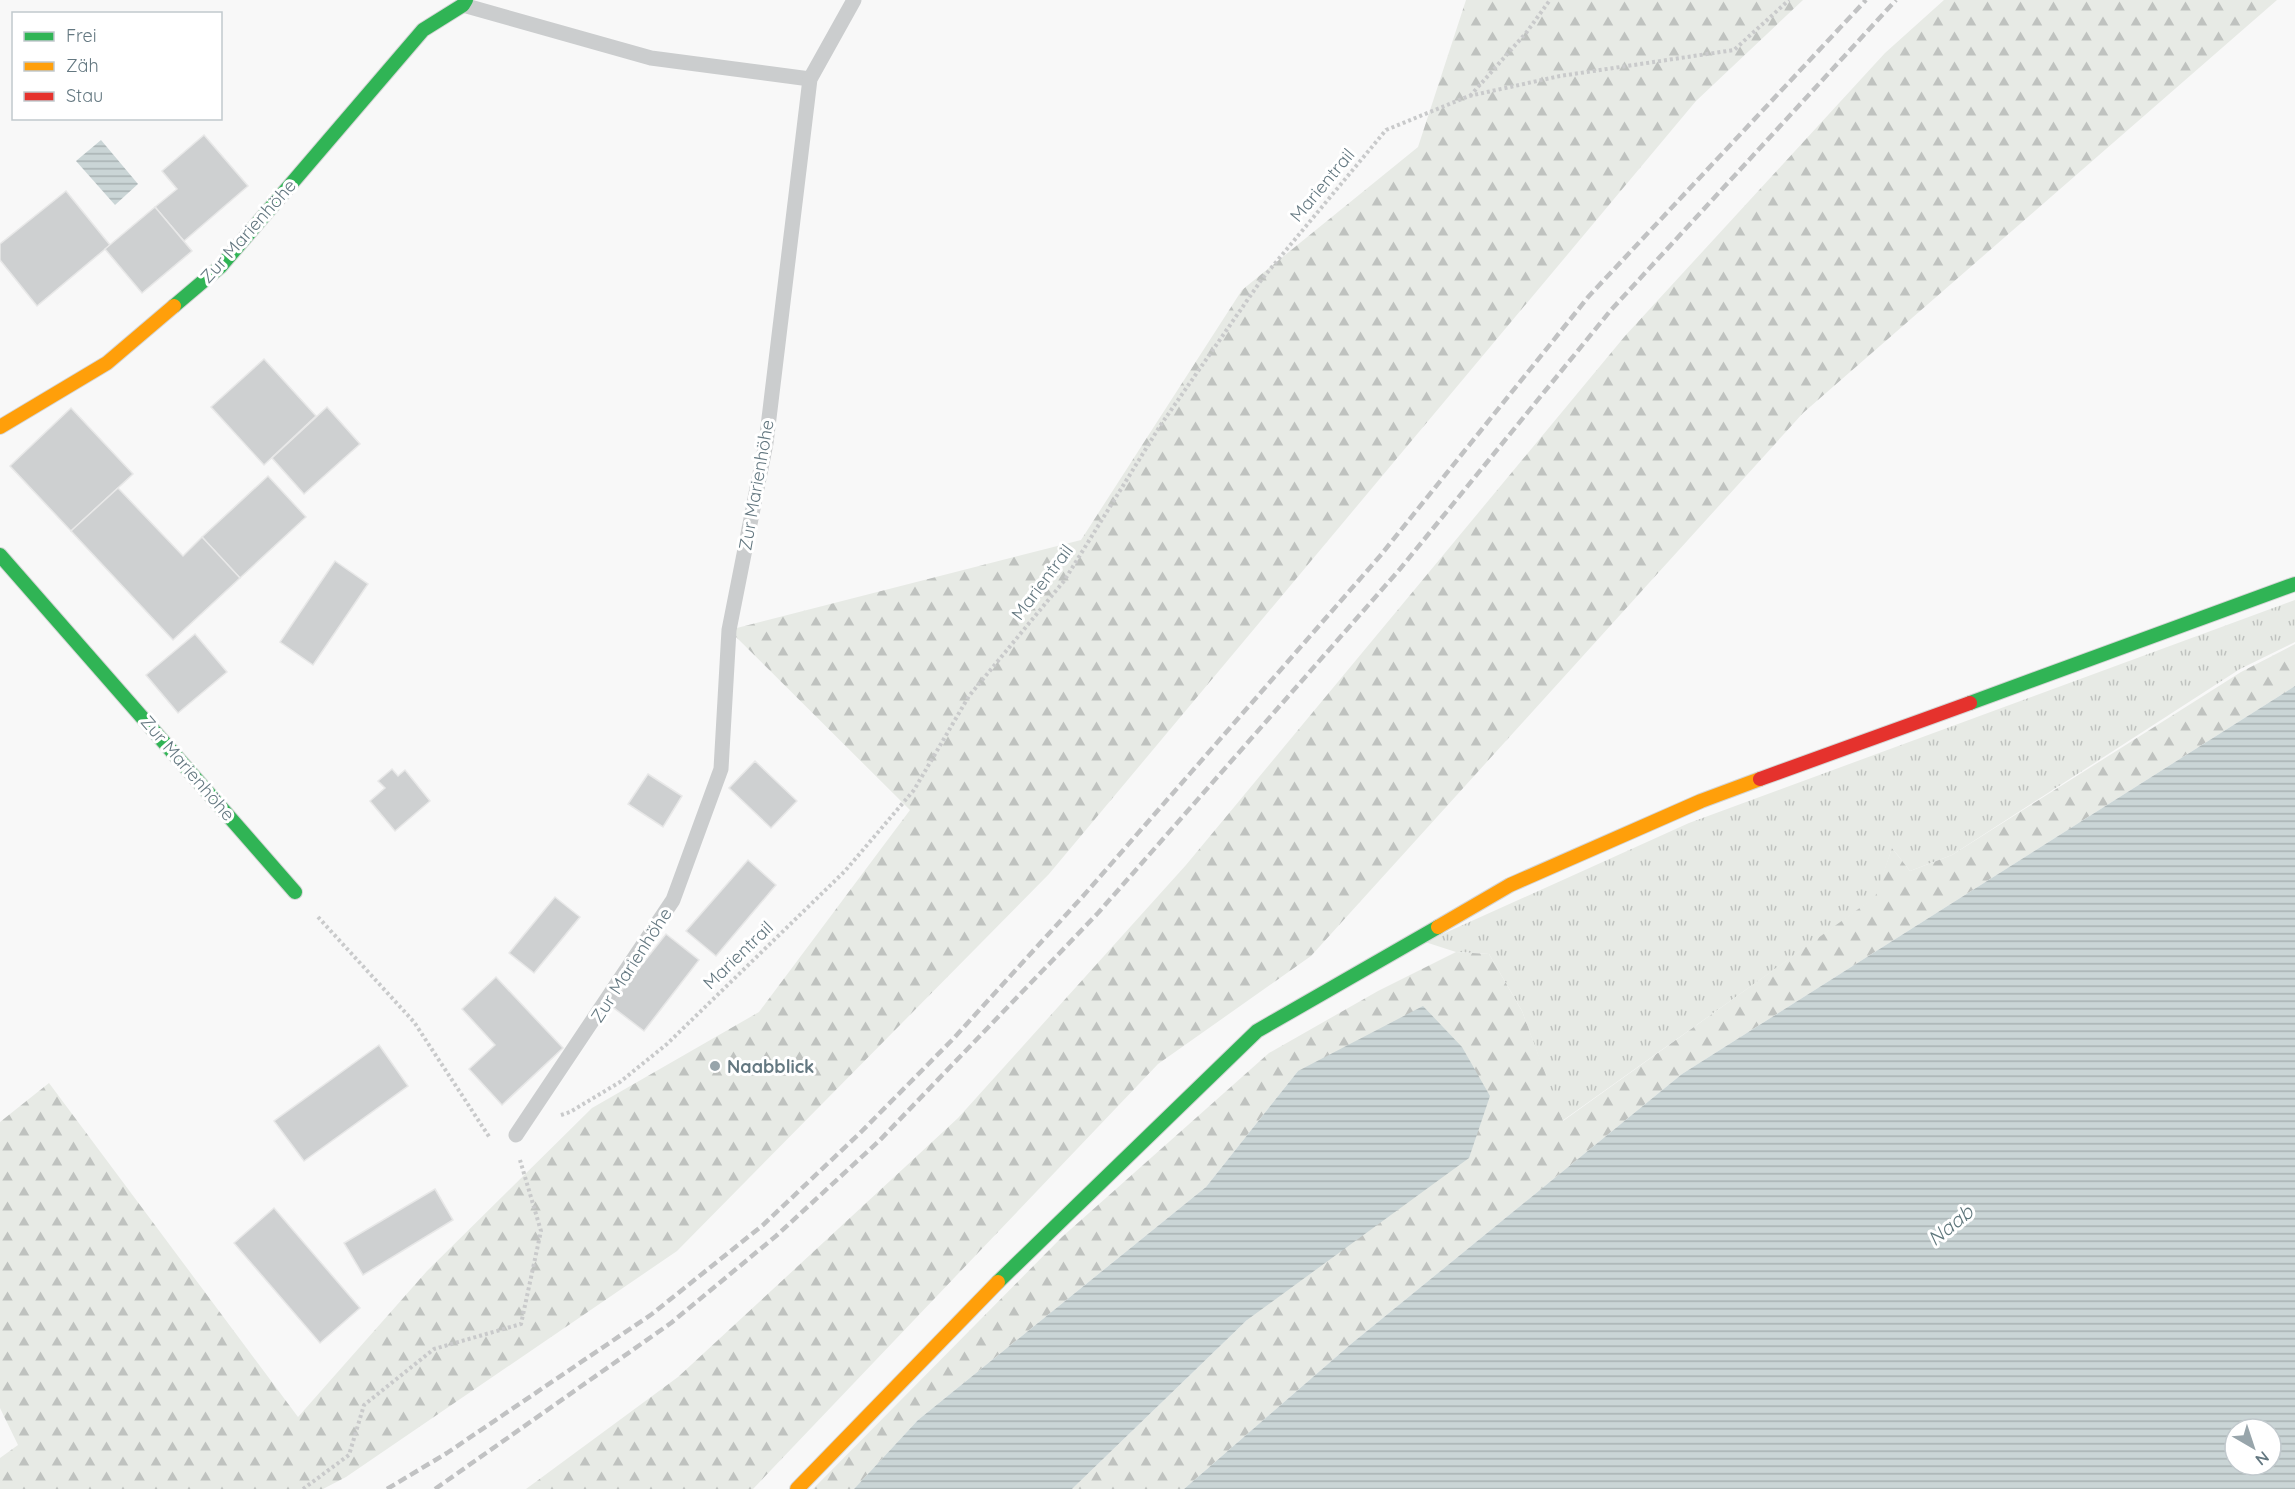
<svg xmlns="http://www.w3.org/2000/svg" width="2295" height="1489" viewBox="0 0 2295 1489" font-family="Quicksand,sans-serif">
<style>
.grass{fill:url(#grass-tufts)}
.forest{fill:url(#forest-firs)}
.water{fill:url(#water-rules);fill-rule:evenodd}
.building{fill:#ced0d1;stroke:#e8e8e8;stroke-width:1.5}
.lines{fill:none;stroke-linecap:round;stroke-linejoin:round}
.fast-casing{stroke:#d4d5d5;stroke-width:16}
.slow-casing{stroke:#d4d5d5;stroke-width:16}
.jam-casing{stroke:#d4d5d5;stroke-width:16}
.path{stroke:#c9cacb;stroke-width:4;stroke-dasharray:3 3;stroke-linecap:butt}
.lane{stroke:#cbcdce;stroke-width:15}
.fast{stroke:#30b455;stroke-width:14}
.slow{stroke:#ff9f0a;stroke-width:14}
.jam{stroke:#e5322d;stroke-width:14}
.rail{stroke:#c1c2c3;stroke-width:4.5;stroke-dasharray:9 4.5;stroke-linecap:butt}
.poi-dot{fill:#98a5ab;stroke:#fff;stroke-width:2}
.labels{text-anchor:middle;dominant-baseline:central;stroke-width:6;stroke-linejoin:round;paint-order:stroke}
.street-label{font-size:18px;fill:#647881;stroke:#fff}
.poi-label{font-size:18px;font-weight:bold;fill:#647881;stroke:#fff;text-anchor:start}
.water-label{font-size:20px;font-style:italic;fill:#5f777c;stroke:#fff}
</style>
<defs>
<pattern id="grass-tufts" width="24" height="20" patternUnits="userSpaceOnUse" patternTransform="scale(1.5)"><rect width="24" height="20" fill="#e7eae5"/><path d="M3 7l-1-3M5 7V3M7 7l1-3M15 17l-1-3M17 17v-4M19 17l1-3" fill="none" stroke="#bfc2bf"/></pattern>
<pattern id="forest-firs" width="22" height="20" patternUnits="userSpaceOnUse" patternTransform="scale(1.5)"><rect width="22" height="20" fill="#e7eae5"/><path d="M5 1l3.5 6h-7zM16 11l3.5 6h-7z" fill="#bfc2bf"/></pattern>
<pattern id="water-rules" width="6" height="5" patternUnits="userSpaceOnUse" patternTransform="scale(1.5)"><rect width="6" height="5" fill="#cad5d6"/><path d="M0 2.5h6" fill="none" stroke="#a8b2b3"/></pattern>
</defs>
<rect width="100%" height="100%" fill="#f8f8f8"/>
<path class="grass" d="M2295 600V642L2240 669 1952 855 1910 871 1892 848 1876 897 1562 1121 1522 1011 1489 954 1456 952 1425 942 1689 823Z"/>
<g class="forest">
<path d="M1466 0H1803L1696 101 1049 874 677 1251 346 1477 323 1489H0V1458L18 1445 0 1408V1122L49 1083 298 1417 427 1271 592 1108 759 1012 910 810 729 630 1081 540 1242 290 1418 147Z"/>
<path d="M1944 0H2277L1803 413 1311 956 1158 1064 753 1489H526L678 1377 958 1118 1186 865 1625 336 1885 53Z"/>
<path d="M2295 644V686L1682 1074 1351 1344 1184 1489H1072L1247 1320 1298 1071 1206 1187 918 1420 854 1489H813L1062 1237 1269 1053 1378 991 1456 952 1489 954 1522 1011 1563 1121 1875 897 1892 848 1910 871 1952 855 2241 672Z"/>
</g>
<g class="water">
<path d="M101 140 138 184 115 205 76 161Z"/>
<path d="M2295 686V1489H1184L1351 1344 1682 1074ZM2235 1429H2271V1465H2235Z"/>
<path d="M1423 1006 1462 1047 1490 1096 1469 1158 1247 1320 1072 1489H854L918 1420 1206 1187 1298 1071Z"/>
</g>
<g class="building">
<path d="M204 135 248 186 184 241 155 207 177 189 162 171Z"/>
<path d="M66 191 110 245 37 306 0 260V244Z"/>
<path d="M155 207 192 251 142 293 105 249Z"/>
<path d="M264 359 316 416 264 465 211 407Z"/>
<path d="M327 407 360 444 304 494 272 458Z"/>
<path d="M71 408 133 474 71 531 10 466Z"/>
<path d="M268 476 306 517 240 578 202 537Z"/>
<path d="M118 488 183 556 202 537 240 578 173 640 71 531Z"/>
<path d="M335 561 368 584 313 665 280 642Z"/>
<path d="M195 634 227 672 178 713 146 675Z"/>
<path d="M755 761 797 801 771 828 729 788Z"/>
<path d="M392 769 398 776 405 770 430 801 395 831 370 801 385 788 378 781Z"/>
<path d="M648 774 682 796 663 827 628 804Z"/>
<path d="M748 860 776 885 716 956 686 931Z"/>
<path d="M555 897 580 917 534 973 509 953Z"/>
<path d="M666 934 699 960 644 1031 610 1005Z"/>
<path d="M496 977 563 1048 502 1105 469 1069 495 1045 462 1009Z"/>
<path d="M379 1045 408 1086 304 1161 274 1121Z"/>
<path d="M435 1189 453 1220 363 1275 344 1243Z"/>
<path d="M274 1208 360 1308 320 1343 234 1243Z"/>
</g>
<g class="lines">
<g class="fast-casing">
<g id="fast">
<path d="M174 306 220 267 423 30 463 5 466 0"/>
<path d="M0 555 295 892"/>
<path d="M1970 703 2295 584"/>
<path d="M998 1282 1257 1031 1438 927"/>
</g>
</g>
<g class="slow-casing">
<g id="slow">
<path d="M0 427 107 363 174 306"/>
<path d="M1438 927 1510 885 1701 801 1760 779"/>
<path d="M797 1489 998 1282"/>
</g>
</g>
<g class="jam-casing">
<path id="jam" d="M1760 779 1970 703"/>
</g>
<g class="path">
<path d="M1470 96 1526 33 1550 0"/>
<path d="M318 917 414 1022 490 1138"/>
<path d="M561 1115 570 1112 620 1082 667 1044 845 871 914 790 969 696 1064 581 1160 426 1262 279 1386 130 1469 96 1560 76 1734 50 1789 0"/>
<path d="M303 1489 349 1455 364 1405 434 1349 521 1324 541 1231 520 1160"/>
</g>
<g class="lane">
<path d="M463 5 651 58 810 79"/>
<path d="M516 1135 673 900 721 769 729 630 766 443 810 79 854 0"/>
</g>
<use href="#fast" class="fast"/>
<use href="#slow" class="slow"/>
<use href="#jam" class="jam"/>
<g class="rail">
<path d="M387 1489 447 1453 652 1314 763 1225 861 1132 953 1039 1084 895 1380 556 1589 296 1866 0"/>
<path d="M435 1489 671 1323 776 1236 879 1141 1098 913 1400 569 1611 310 1896 0"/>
</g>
</g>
<circle class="poi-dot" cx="715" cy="1066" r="6"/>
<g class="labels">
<g class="street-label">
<text transform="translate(1322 185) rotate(-50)">Marientrail</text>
<text transform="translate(248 231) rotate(-48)">Zur Marienhöhe</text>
<text transform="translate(756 485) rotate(-80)">Zur Marienhöhe</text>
<text transform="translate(1042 582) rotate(-53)">Marientrail</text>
<text transform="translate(188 768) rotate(49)">Zur Marienhöhe</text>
<text transform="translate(738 955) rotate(-44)">Marientrail</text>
<text transform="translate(631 965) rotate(-57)">Zur Marienhöhe</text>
</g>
<g class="poi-label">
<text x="727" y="1066">Naabblick</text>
</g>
<g class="water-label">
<text transform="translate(1950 1225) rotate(-39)">Naab</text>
</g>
</g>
<rect x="12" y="12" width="210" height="108" fill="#ffffff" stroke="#c1c9cd" stroke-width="1.5"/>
<rect x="24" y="32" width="30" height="9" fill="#30b455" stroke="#c1c9cd" stroke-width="1.5"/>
<text x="66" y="42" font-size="18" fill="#647881">Frei</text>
<rect x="24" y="62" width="30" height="9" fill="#ff9f0a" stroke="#c1c9cd" stroke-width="1.5"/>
<text x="66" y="72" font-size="18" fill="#647881">Zäh</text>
<rect x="24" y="92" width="30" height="9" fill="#e5322d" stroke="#c1c9cd" stroke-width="1.5"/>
<text x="66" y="102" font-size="18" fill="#647881">Stau</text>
<g transform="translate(2253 1447) rotate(141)"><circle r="28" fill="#ffffff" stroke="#c1c9cd" stroke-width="1.5"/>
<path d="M0-4.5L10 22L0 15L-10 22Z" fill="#98a5ab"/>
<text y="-9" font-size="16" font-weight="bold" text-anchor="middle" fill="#647881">N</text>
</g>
</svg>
